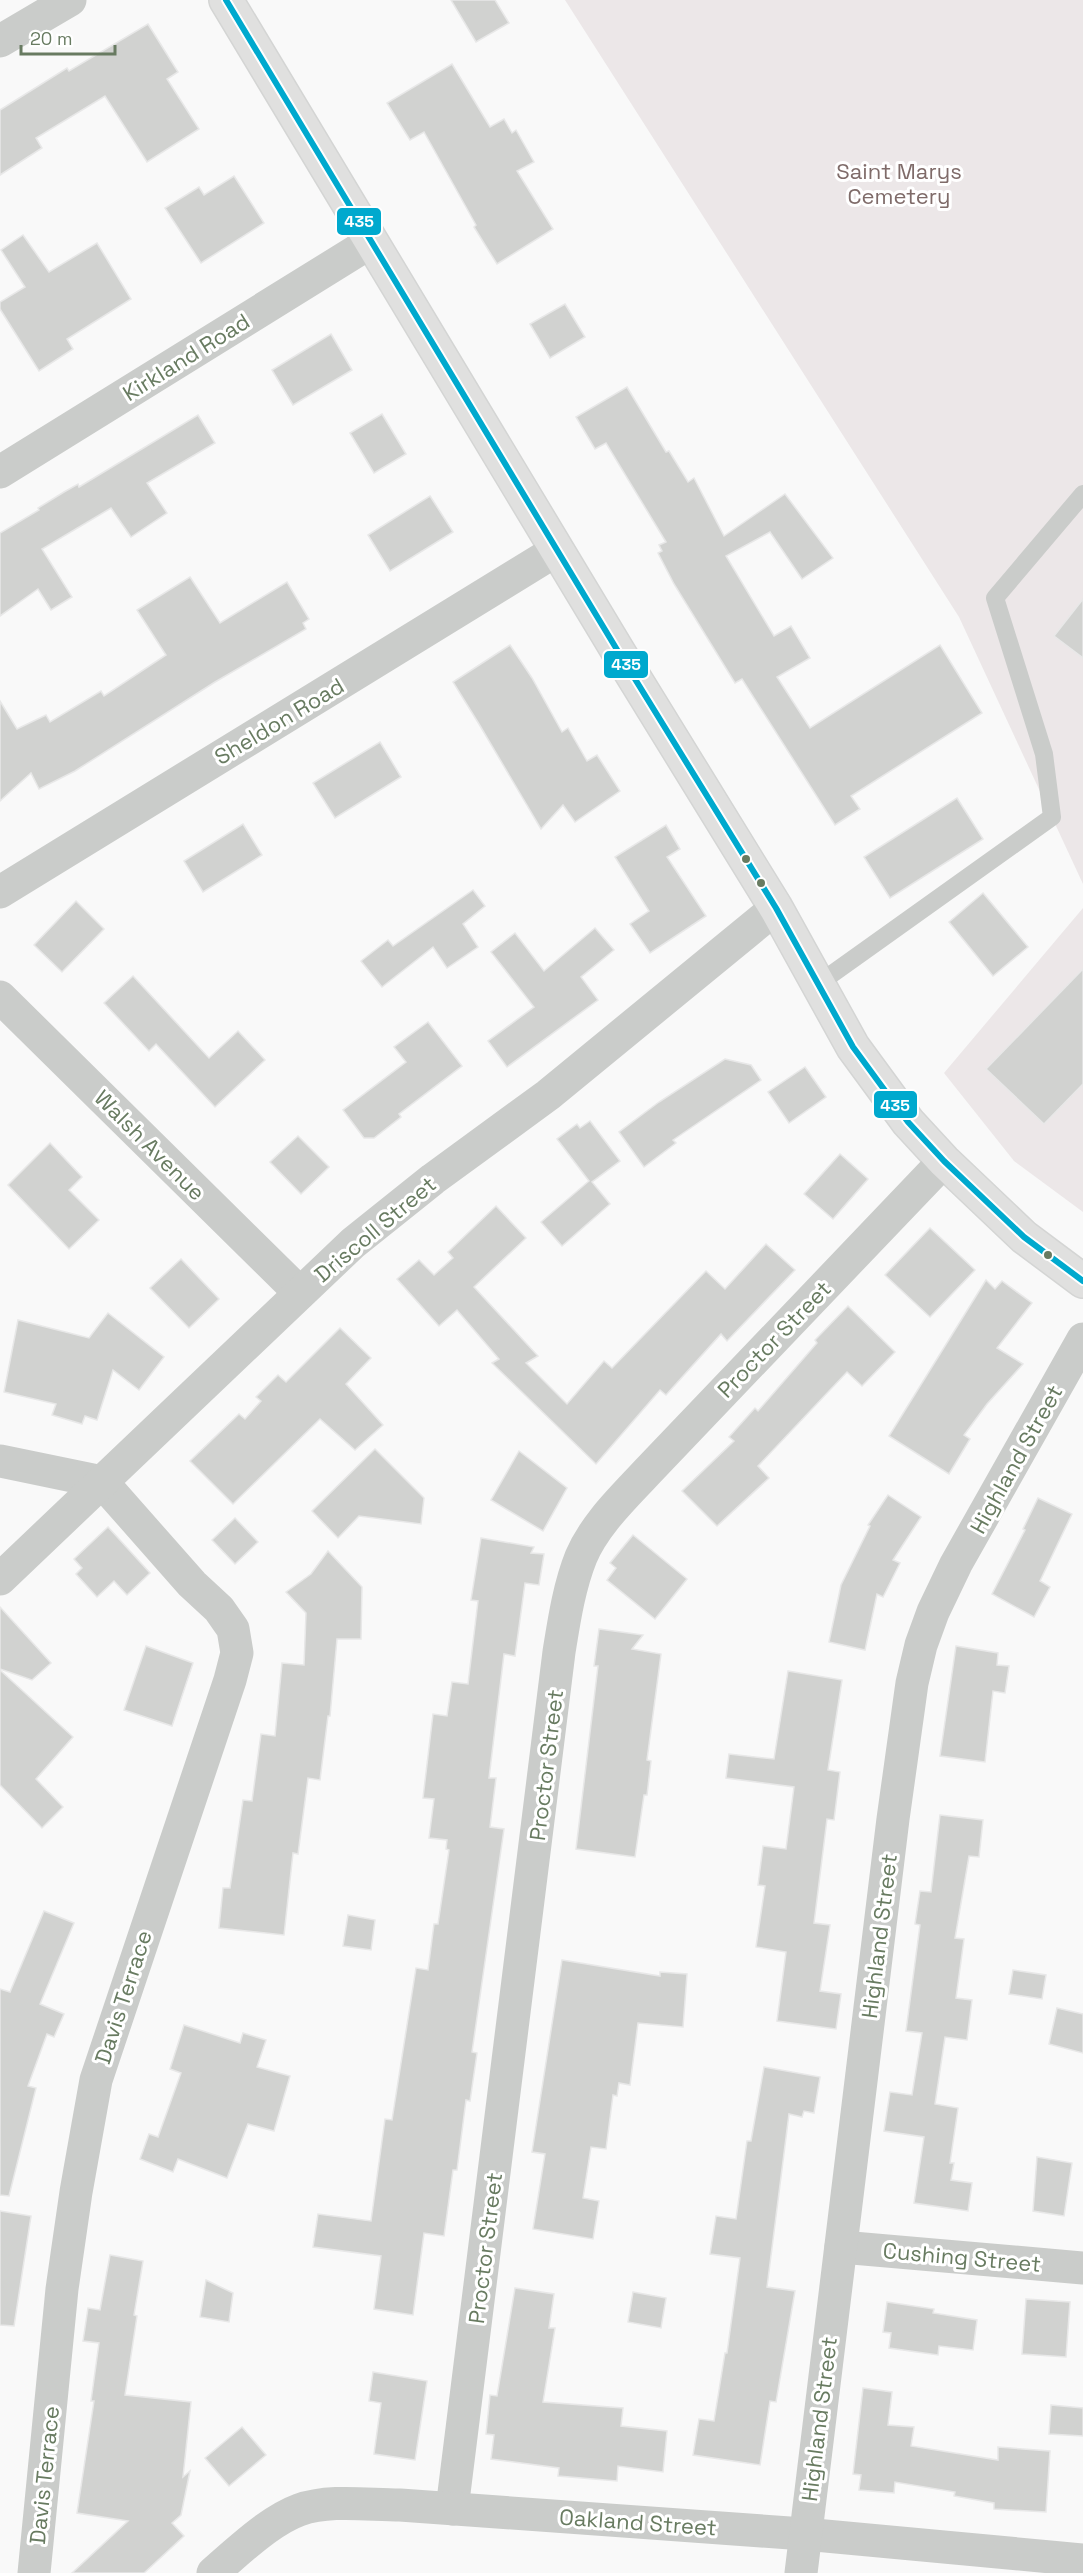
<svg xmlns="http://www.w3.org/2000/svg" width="1083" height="2573" viewBox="0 0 1083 2573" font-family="'Space Grotesk',sans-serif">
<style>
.green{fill:#ece7e8}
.building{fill:#d1d2d0;stroke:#e8e8e8;stroke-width:1.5}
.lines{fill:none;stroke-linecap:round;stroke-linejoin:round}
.highway-casing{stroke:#d4d5d4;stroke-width:36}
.lane{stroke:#caccca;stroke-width:18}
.street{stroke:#caccca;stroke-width:33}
.highway{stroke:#e0e0df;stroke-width:33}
.bus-1-casing{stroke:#fff;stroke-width:10}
.bus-1{stroke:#00a9ce;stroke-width:6}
.bus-dot{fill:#687b61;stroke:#fff;stroke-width:2}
.labels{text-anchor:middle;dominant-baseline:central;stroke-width:6;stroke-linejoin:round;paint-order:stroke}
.park-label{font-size:22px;fill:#7f6b69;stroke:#fff}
.street-label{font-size:22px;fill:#687b61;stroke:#fff}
.line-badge{stroke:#fff;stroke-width:2}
.badge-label{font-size:16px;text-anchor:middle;font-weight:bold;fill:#fff}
</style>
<rect width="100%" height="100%" fill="#f9f9f9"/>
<g class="green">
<path d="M565 0H1083V884L959 617Z"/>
<path d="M1083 908V1212L1014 1161 944 1073Z"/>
</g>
<g class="building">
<path d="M451 0H495L509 23 476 42Z"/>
<path d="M148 24 178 72 167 79 199 129 147 162 105 96 36 138 42 148 0 175V110L67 68 69 71Z"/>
<path d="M452 64 490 127 504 119 512 133 516 130 534 162 517 171 553 229 497 264 474 227 476 225 424 132 410 140 387 103Z"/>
<path d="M234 176 264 223 201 263 165 208 199 187 204 195Z"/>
<path d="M23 235 49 272 97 243 131 299 67 339 73 349 39 371 0 309V302L25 287 1 250Z"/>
<path d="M565 304 585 337 550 358 530 324Z"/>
<path d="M331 334 352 370 293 405 272 370Z"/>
<path d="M627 387 666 452 669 451 688 482 694 478 724 536 785 494 833 558 802 579 770 532 726 556 774 636 791 626 810 658 777 677 810 728 940 645 982 713 851 796 860 809 835 825 742 679 735 683 674 584 658 553 662 551 659 545 666 542 606 443 595 449 576 417Z"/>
<path d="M382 414 406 454 374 473 350 433Z"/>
<path d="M198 415 215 443 147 483 167 513 131 537 111 508 42 549 72 597 51 610 38 589 0 616V533L39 510 38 508 64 492 78 484 79 487Z"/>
<path d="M430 496 453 532 390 571 368 535Z"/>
<path d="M190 577 220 623 287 582 309 619 303 623 306 629 215 682 75 771 39 789 31 773 0 801V701L17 729 46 715 50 722 101 691 104 696 166 655 137 610Z"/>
<path d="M1083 599V658L1054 636Z"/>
<path d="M510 645 532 678 562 732 568 728 587 761 597 755 620 791 575 822 563 805 541 829 479 724 453 682Z"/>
<path d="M380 742 401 777 335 818 313 783Z"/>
<path d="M957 798 983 839 890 898 864 857Z"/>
<path d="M243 824 262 855 203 892 184 861Z"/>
<path d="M666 825 680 849 667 857 706 916 650 953 630 924 649 911 615 857Z"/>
<path d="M473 890 485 906 463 924 478 947 447 968 433 947 382 987 361 961 388 940 393 946Z"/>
<path d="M983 893 1028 947 993 976 949 922Z"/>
<path d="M76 901 104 929 62 972 34 945Z"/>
<path d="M595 928 614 950 581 977 598 1000 507 1067 488 1041 534 1007 491 952 515 933 544 971Z"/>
<path d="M1083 969V1084L1044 1124 986 1069Z"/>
<path d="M133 976 209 1058 238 1031 265 1060 215 1107 156 1044 149 1051 104 1003Z"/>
<path d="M428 1022 462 1066 399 1114 401 1117 374 1138H364L343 1110 406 1062 394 1047Z"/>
<path d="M725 1059 751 1065 761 1080 673 1140 676 1143 644 1167 619 1132 659 1102Z"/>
<path d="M805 1067 826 1097 789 1123 768 1092Z"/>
<path d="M590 1121 620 1161 592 1182 610 1204 562 1246 541 1222 589 1181 557 1139 577 1124 580 1128Z"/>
<path d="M298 1136 329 1167 301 1194 270 1162Z"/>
<path d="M50 1143 82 1177 69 1190 99 1220 69 1249 8 1185Z"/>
<path d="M840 1154 868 1179 833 1219 804 1194Z"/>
<path d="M496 1206 526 1238 474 1287 538 1356 526 1363 567 1404 604 1361 612 1368 706 1271 725 1289 766 1244 795 1270 727 1341 721 1334 666 1395 660 1390 596 1464 492 1363 499 1359 457 1310 439 1326 397 1279 419 1260 434 1275 453 1258 448 1252Z"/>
<path d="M930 1228 975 1270 930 1317 885 1275Z"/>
<path d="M181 1259 219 1299 189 1328 150 1288Z"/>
<path d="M986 1280 995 1289 1002 1281 1032 1303 997 1348 1023 1364 987 1404 964 1435 970 1439 949 1474 889 1436Z"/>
<path d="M848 1306 895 1352 862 1386 847 1372 758 1466 769 1478 717 1526 682 1491 734 1441 729 1437 755 1408 758 1411 817 1343 815 1340Z"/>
<path d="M108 1313 164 1357 139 1390 113 1370 97 1420 85 1416 82 1424 52 1415 56 1404 4 1392 18 1320 89 1338Z"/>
<path d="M340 1328 371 1358 346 1384 383 1425 355 1450 320 1419 233 1504 190 1461 239 1414 245 1419 261 1401 256 1397 278 1375 286 1382Z"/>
<path d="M375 1449 424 1498 421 1524 359 1516 338 1538 312 1511Z"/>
<path d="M519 1451 567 1488 543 1531 491 1500Z"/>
<path d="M888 1495 921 1517 893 1560 900 1563 883 1597 877 1594 865 1650 829 1642 841 1585 870 1526 868 1525Z"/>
<path d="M1038 1498 1072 1514 1040 1581 1050 1587 1034 1617 992 1594 1025 1530 1023 1529Z"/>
<path d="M235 1518 258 1542 235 1564 212 1540Z"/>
<path d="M108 1527 150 1573 127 1595 114 1581 97 1597 76 1574 82 1568 74 1559Z"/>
<path d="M633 1535 687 1579 655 1619 607 1580 616 1568 610 1563Z"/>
<path d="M481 1538 534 1547 531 1553 544 1554 539 1585 525 1583 515 1656 504 1654 489 1778H496L490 1827 504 1829 472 2052 477 2053 470 2101 466 2100 457 2170H453L444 2236 424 2233 413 2315 374 2309 381 2256 313 2247 318 2214 371 2221 385 2119 392 2120 416 1968 428 1970 434 1924H438L449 1850 446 1849 447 1840 429 1838 434 1799 423 1798 433 1714 447 1716 452 1682 468 1684 478 1601 471 1600Z"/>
<path d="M328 1551 362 1587 361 1639H337L330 1716H328L320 1780 308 1778 298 1854 293 1853 284 1935 219 1928 223 1888H230L243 1800 252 1801 261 1734 275 1736 282 1663 304 1665 306 1613 286 1592 311 1574Z"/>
<path d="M0 1607 51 1663 32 1680 0 1669Z"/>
<path d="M599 1629 643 1635 632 1649 661 1654 647 1760 651 1761 647 1795H644L635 1857 576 1849 598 1666H594Z"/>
<path d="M146 1646 193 1663 172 1726 124 1710Z"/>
<path d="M956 1646 998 1653 997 1665 1009 1666 1005 1693 993 1691 985 1762 940 1756Z"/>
<path d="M0 1670 73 1737 36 1779 63 1807 42 1828 0 1785Z"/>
<path d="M788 1671 842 1680 828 1770 840 1772 834 1820 827 1819 814 1923 830 1925 820 1991 841 1994 836 2029 777 2021 786 1952 756 1947 765 1886 758 1885 763 1846 786 1849 794 1787 726 1778 729 1754 774 1759Z"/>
<path d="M940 1815 983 1820 979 1857 969 1856 955 1938 964 1939 956 1998 972 2000 967 2040 945 2037 935 2104 958 2108 950 2163H954L951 2180 972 2183 968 2211 914 2203 924 2137 884 2131 890 2092 912 2095 922 2033 906 2031 920 1925 915 1924 920 1891 931 1892Z"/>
<path d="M44 1911 74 1923 40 2004 64 2014 54 2037 47 2034 28 2086 36 2088 9 2196 0 2195V1989L10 1992Z"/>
<path d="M348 1915 375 1920 371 1950 343 1946Z"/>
<path d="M562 1960 660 1976V1972L687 1974 683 2027 638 2023 630 2085 619 2083 617 2096 613 2095 606 2149 591 2147 583 2198 599 2201 593 2239 533 2229 545 2154 532 2152Z"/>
<path d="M1013 1970 1046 1975 1042 1999 1009 1994Z"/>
<path d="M1057 2008 1083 2014V2053L1049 2044Z"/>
<path d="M184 2025 240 2043 243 2033 266 2040 257 2067 290 2076 274 2131 248 2124 227 2178 178 2159 173 2172 140 2159 149 2134 158 2137 181 2073 170 2069Z"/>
<path d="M764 2067 820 2077 814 2113 804 2111 802 2117 789 2114 767 2287 795 2291 776 2402 770 2401 760 2465 693 2455 699 2419 714 2421 725 2353H727L740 2258 710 2254 716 2216 736 2219 747 2141H751Z"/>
<path d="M1037 2157 1072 2163 1064 2216 1033 2211Z"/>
<path d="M0 2211 31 2216 14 2326 0 2325Z"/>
<path d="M110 2255 143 2261 134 2315 137 2316 125 2395 191 2402 183 2477 190 2471 181 2515 172 2523 184 2536 144 2573H72L128 2521 77 2513 94 2401H91L99 2343 83 2341 88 2308 100 2310Z"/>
<path d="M206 2280 233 2293 229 2322 200 2317Z"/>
<path d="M515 2288 554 2294 549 2328H555L543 2402 623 2408 621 2426 667 2431 663 2472 618 2466 617 2481 558 2476 559 2468 491 2459 494 2435 486 2434 490 2395 497 2396Z"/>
<path d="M633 2292 666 2298 661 2328 628 2322Z"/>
<path d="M1026 2299 1070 2302 1066 2357 1022 2354Z"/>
<path d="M887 2302 934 2309 933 2313 977 2320 973 2350 939 2346 938 2355 889 2348 891 2333 883 2332Z"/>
<path d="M373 2372 427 2381 415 2460 374 2454 381 2403 369 2401Z"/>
<path d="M863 2388 892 2392 888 2425 914 2427 911 2446 998 2460V2447L1050 2451 1046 2512 994 2509V2503L954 2496 955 2492 895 2482 894 2493 859 2490 861 2475 853 2474Z"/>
<path d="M1051 2405 1083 2408V2436L1049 2434Z"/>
<path d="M242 2427 266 2455 229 2486 205 2458Z"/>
</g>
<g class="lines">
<g class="highway-casing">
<path id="highway" d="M226 0 619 653 776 908 853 1047 908 1122 944 1161 1024 1237 1083 1281"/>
</g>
<path class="lane" d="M818 984 1052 817 1044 754 995 598 1083 494"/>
<g class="street">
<path d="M0 41 70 0"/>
<path d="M0 472 371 242"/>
<path d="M0 892 557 550"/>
<path d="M0 997 300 1293"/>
<path d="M0 1461 102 1482 192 1584 219 1609 233 1629 237 1653 230 1680 96 2080 76 2192 62 2289 34 2573"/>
<path d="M0 1579 353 1243 433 1179 548 1095 776 908"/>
<path d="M841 2247 1083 2268"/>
<path d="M452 2509 559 1652C564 1621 569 1587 581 1557 595 1524 623 1498 647 1472L944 1161"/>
<path d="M213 2573C236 2553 269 2521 299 2510 330 2499 368 2505 400 2505L804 2534 1083 2560"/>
<path d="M801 2573 893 1819 912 1683 921 1645 933 1612 956 1564 1083 1339"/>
</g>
<use href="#highway" class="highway"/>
<g class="bus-1-casing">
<path id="bus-1" d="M226 0 619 653 776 908 853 1047 908 1122 944 1161 1024 1237 1083 1281"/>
</g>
<use href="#bus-1" class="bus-1"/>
</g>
<g class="bus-dot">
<circle cx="746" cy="859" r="5"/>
<circle cx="761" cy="883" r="5"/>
<circle cx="1048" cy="1255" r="5"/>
</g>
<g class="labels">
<g class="park-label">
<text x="899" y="171">Saint Marys<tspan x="899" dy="25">Cemetery</tspan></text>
</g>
<g class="street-label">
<text transform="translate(186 357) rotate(-32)">Kirkland Road</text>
<text transform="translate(279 721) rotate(-31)">Sheldon Road</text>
<text transform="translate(150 1145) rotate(45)">Walsh Avenue</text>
<text transform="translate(375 1229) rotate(-40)">Driscoll Street</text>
<text transform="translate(774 1339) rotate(-46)">Proctor Street</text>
<text transform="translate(1016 1459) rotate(-61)">Highland Street</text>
<text transform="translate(546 1765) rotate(-83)">Proctor Street</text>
<text transform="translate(879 1936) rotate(-83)">Highland Street</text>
<text transform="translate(123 1997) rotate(-72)">Davis Terrace</text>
<text transform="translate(485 2248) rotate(-83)">Proctor Street</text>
<text transform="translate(962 2257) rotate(5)">Cushing Street</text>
<text transform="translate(819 2419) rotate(-83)">Highland Street</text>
<text transform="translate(44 2475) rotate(-84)">Davis Terrace</text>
<text transform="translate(638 2522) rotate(4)">Oakland Street</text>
</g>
</g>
<g class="line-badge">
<rect x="336" y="207" width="46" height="29" rx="6" fill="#00a9ce"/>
<rect x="603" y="650" width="46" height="29" rx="6" fill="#00a9ce"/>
<rect x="873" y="1090" width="45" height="29" rx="6" fill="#00a9ce"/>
</g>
<g class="badge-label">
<text x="359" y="227">435</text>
<text x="626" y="670">435</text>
<text x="895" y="1111">435</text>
</g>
<path d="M21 45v9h94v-9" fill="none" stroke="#687b61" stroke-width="3"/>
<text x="30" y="45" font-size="18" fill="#687b61" stroke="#ffffff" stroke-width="4.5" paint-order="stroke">20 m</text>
</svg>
